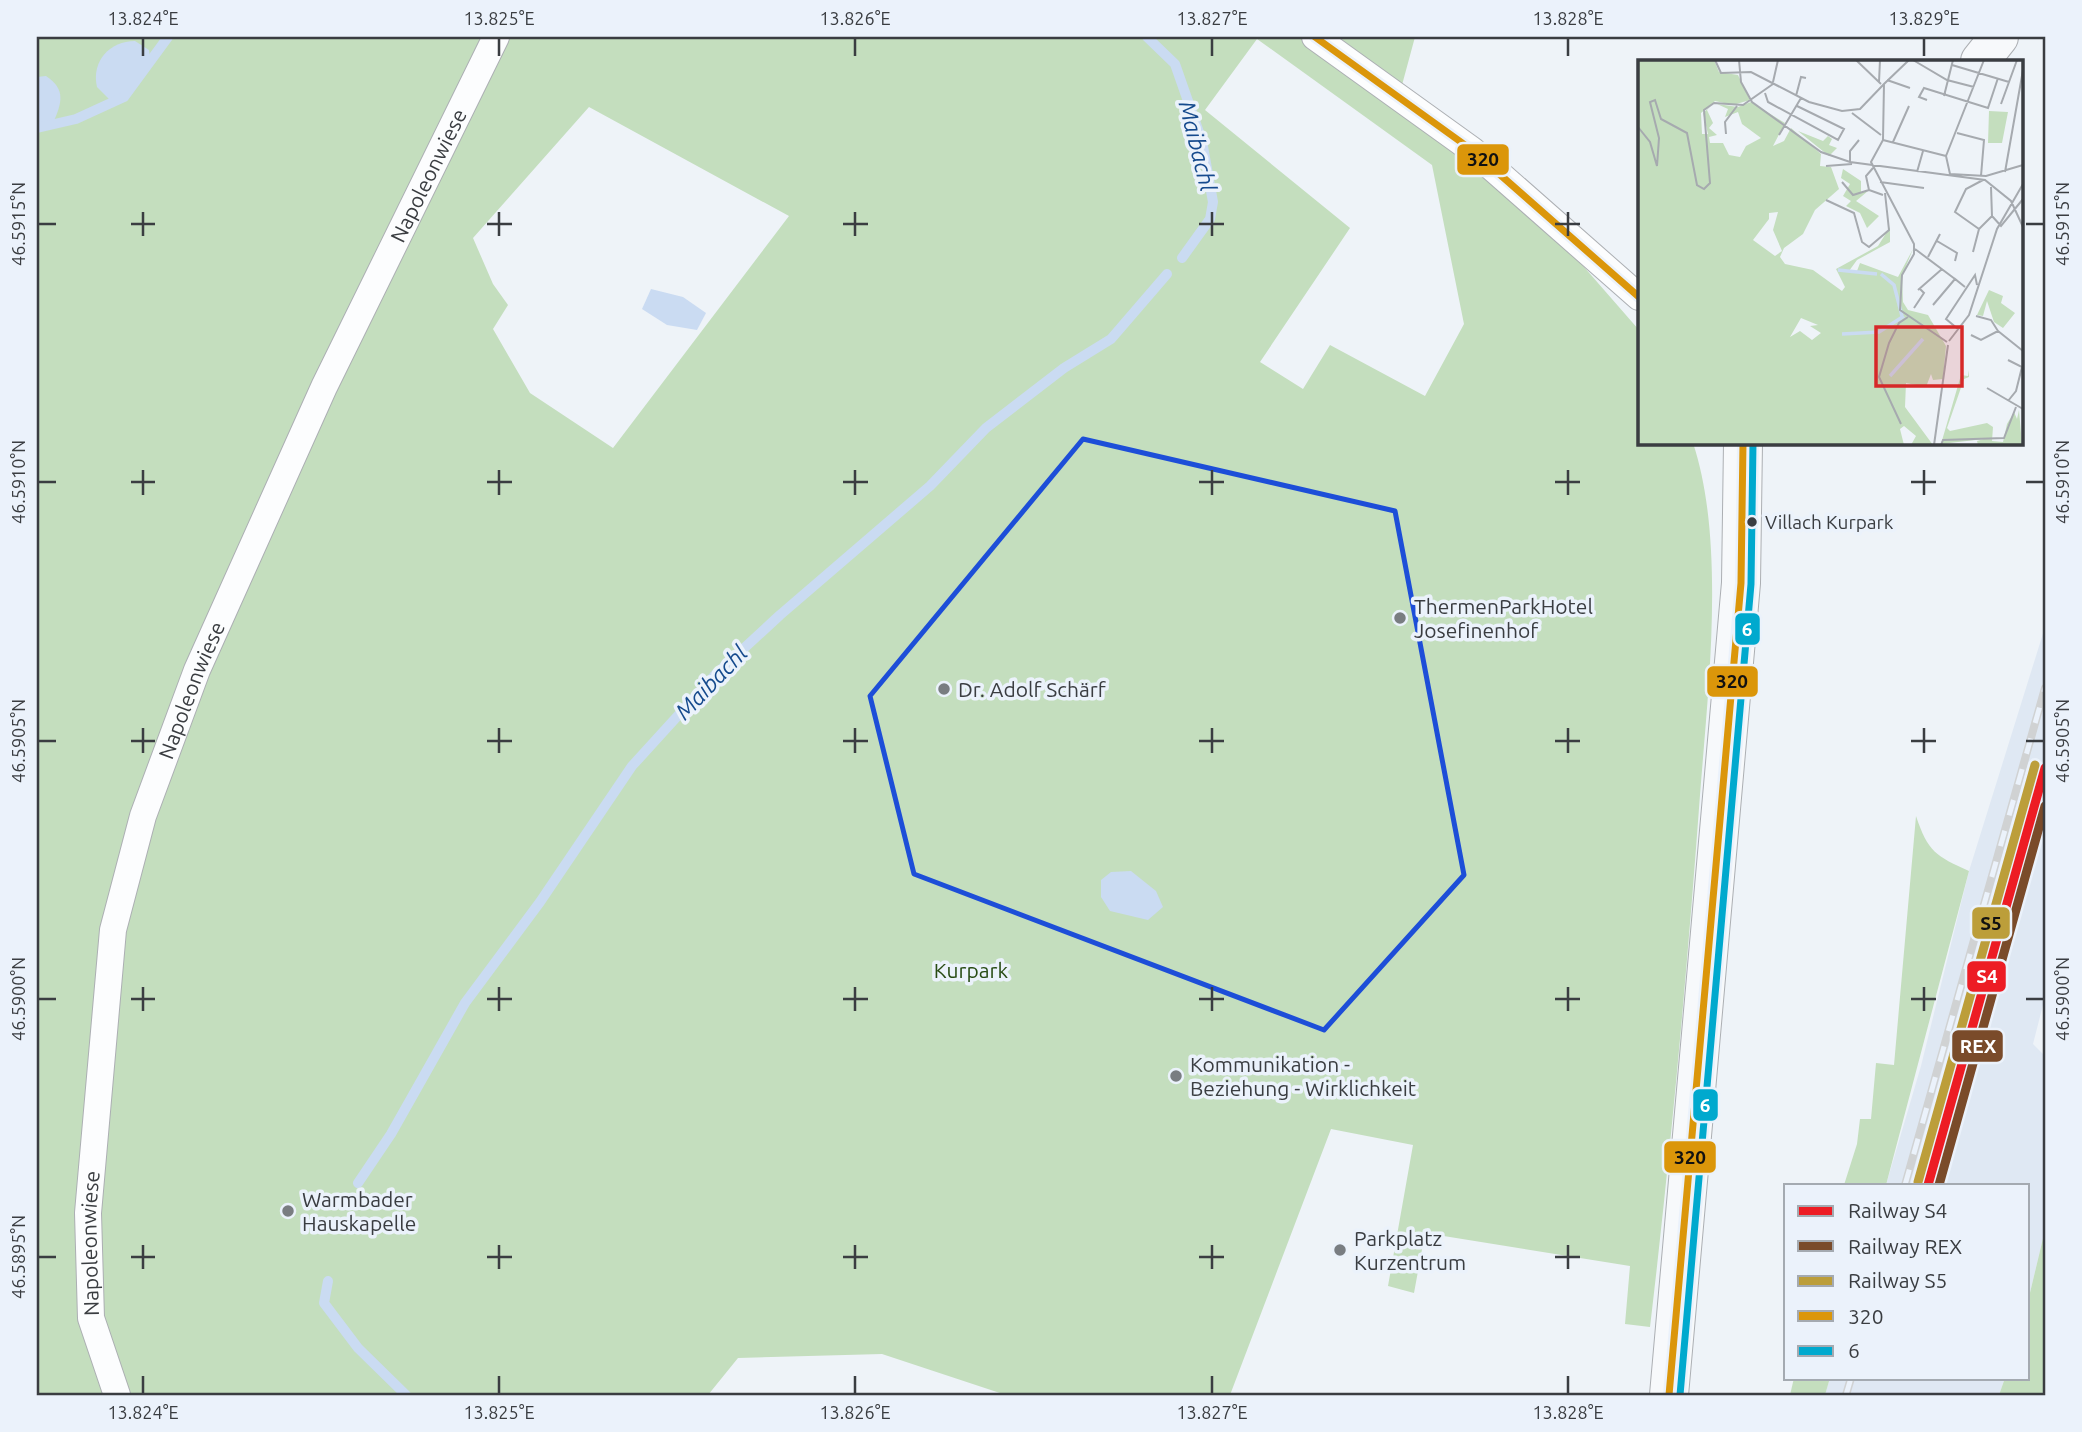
<svg xmlns="http://www.w3.org/2000/svg" width="2082" height="1432" viewBox="0 0 2082 1432" font-family="Ubuntu,sans-serif">
<style>
.built{fill:#dfe8f3}
.green{fill:#c4debe;fill-rule:evenodd}
.water{fill:#cadbf2}
.lines{fill:none;stroke-linecap:round;stroke-linejoin:round}
.stream{stroke:#cadbf2;stroke-width:10}
.street-casing{stroke:#acafb3;stroke-width:28}
.secondary-casing{stroke:#acafb3;stroke-width:40}
.street{stroke:#fcfdfe;stroke-width:26}
.secondary{stroke:#f7f9fb;stroke-width:38}
.rail-casing{stroke:#d0d2d3;stroke-width:8}
.rail{stroke:#ebf2fb;stroke-width:5;stroke-dasharray:16;stroke-linecap:butt}
.bus-1-casing{stroke:#ebf2fb;stroke-width:12}
.bus-2-casing{stroke:#ebf2fb;stroke-width:12}
.bus-1{stroke:#db960a;stroke-width:7}
.bus-2{stroke:#00a9ce;stroke-width:7}
.rail-1-casing{stroke:#ebf2fb;stroke-width:14}
.rail-2-casing{stroke:#ebf2fb;stroke-width:14}
.rail-3-casing{stroke:#ebf2fb;stroke-width:14}
.rail-1{stroke:#ed1c24;stroke-width:9}
.rail-2{stroke:#7a4b2a;stroke-width:9}
.rail-3{stroke:#bc9e3a;stroke-width:9}
.marked{fill:none;stroke:#1d4ed8;stroke-width:5;stroke-linejoin:round}
.ticks{fill:none;stroke:#3a3d41;stroke-width:2.5}
.bus-dot{fill:#3a3d41;stroke:#ebf2fb;stroke-width:2.5}
.poi-dot{fill:#797d81;stroke:#ebf2fb;stroke-width:2.5}
.labels{text-anchor:middle;dominant-baseline:central;stroke-width:7;stroke-linejoin:round;paint-order:stroke}
.bus-label{font-size:19px;fill:#3a3d41;stroke:#ebf2fb;text-anchor:start}
.street-label{font-size:21px;fill:#3a3d41;stroke:#ebf2fb}
.poi-label{font-size:21px;fill:#3a3d41;stroke:#ebf2fb;text-anchor:start}
.park-label{font-size:21px;fill:#284c14;stroke:#ebf2fb}
.water-label{font-size:23px;font-style:italic;fill:#154a8d;stroke:#ebf2fb}
.inset-river{fill:none;stroke:#cadbf2;stroke-width:3.5}
.inset-road{fill:none;stroke:#a6aaaf;stroke-width:2}
.view{fill:#d62828;fill-opacity:0.15;stroke:#d62828;stroke-width:3.5}
.inset-edge{fill:none;stroke:#3a3d41;stroke-width:3.5}
.line-badge{stroke:#ebf2fb;stroke-width:2.5}
.badge-label{font-size:19px;text-anchor:middle;font-weight:bold;fill:#fff}
.pale-badge-label{font-size:19px;text-anchor:middle;font-weight:bold;fill:#111}
.neatline{fill:none;stroke:#3a3d41;stroke-width:2.5}
.ticks-label{font-size:18px;text-anchor:middle;fill:#3a3d41}
</style>
<rect width="100%" height="100%" fill="#eef3f8"/>
<g class="built">
<path d="M2045 627V997L2033 1044 2045 1056V1230L2028 1301V1185H1886L1921 1066 1969 871Z"/>
<path d="M1830 1378H2005L1999 1395H1825Z"/>
</g>
<g class="green">
<path d="M37 37H1415L1402 85 1557 236 1639 330V443H1693C1726 542 1708 691 1700 795 1687 972 1671 1150 1650 1327L1625 1324 1630 1266 1425 1233 1414 1293 1388 1286 1413 1145 1331 1129 1230 1395H1006L882 1354 738 1358 708 1395H37ZM1257 39 1432 165 1464 324 1425 396 1330 345 1303 389 1260 362 1350 228 1205 110ZM589 107 789 216 613 448 530 393 493 329 508 305 493 284 473 238Z"/>
<path d="M1916 816C1928 852 1936 856 1969 871L1886 1185H1844L1857 1144 1860 1119H1871L1876 1063 1894 1065Z"/>
<path d="M2045 1230V1395H1999L2005 1378H2028V1301Z"/>
<path d="M1794 1378H1830L1825 1395H1790Z"/>
</g>
<g class="water">
<path d="M135 41 149 50C153 71 130 95 112 102L97 87C91 61 110 41 135 41Z"/>
<path d="M46 76C66 89 62 103 53 123L37 128V77Z"/>
<path d="M651 289 683 297 706 313 697 330 667 325 642 309Z"/>
<path d="M1131 871 1156 891 1163 907 1148 920 1110 911 1101 897V880L1111 872Z"/>
</g>
<g class="lines">
<g class="stream">
<path d="M1147 37 1175 64 1202 141 1213 202 1210 219 1182 258"/>
<path d="M37 128 76 119 124 97 168 37"/>
<path d="M358 1183 391 1134 465 1003 540 902 632 766 714 676 780 615 930 486 986 428 1064 368 1111 339 1167 274"/>
<path d="M328 1281 324 1303 358 1348 406 1395"/>
</g>
<g class="street-casing">
<g id="street">
<path d="M1315 37 1472 150 1639 297"/>
<path id="s1" d="M117 1395 91 1318 88 1213 113 930 143 816 197 670 324 387 496 37"/>
</g>
</g>
<g class="secondary-casing">
<g id="secondary">
<path d="M1980 61 1999 37"/>
<path d="M1669 1395 1741 583 1743 443"/>
</g>
</g>
<use href="#street" class="street"/>
<use href="#secondary" class="secondary"/>
<g class="rail-casing">
<g id="rail">
<path d="M1905 1185 2045 688"/>
<path d="M1846 1395 1851 1378"/>
</g>
</g>
<use href="#rail" class="rail"/>
<g class="bus-1-casing">
<g id="bus-1">
<path d="M1315 37 1472 150 1639 297"/>
<path d="M1669 1395 1741 583 1743 443"/>
</g>
</g>
<g class="bus-2-casing">
<path id="bus-2" d="M1680 1395 1751 584 1753 443"/>
</g>
<use href="#bus-1" class="bus-1"/>
<use href="#bus-2" class="bus-2"/>
<g class="rail-1-casing">
<path id="rail-1" d="M1928 1185 2045 768"/>
</g>
<g class="rail-2-casing">
<path id="rail-2" d="M1939 1185 2045 806"/>
</g>
<g class="rail-3-casing">
<path id="rail-3" d="M1918 1182 2035 765"/>
</g>
<use href="#rail-1" class="rail-1"/>
<use href="#rail-2" class="rail-2"/>
<use href="#rail-3" class="rail-3"/>
</g>
<path class="marked" d="M1083 439 1395 511 1464 875 1324 1030 914 874 870 696Z"/>
<path class="ticks" d="M143 38V56M499 38V56M855 38V56M1212 38V56M1568 38V56M1924 38V56M143 212V236M499 212V236M855 212V236M1212 212V236M1568 212V236M38 224H56M131 224H155M487 224H512M843 224H868M1199 224H1224M1555 224H1580M2026 224H2044M143 470V495M499 470V495M855 470V495M1212 470V495M1568 470V495M1924 470V495M38 482H56M131 482H155M487 482H512M843 482H868M1199 482H1224M1555 482H1580M1911 482H1936M2026 482H2044M143 728V753M499 728V753M855 728V753M1212 728V753M1568 728V753M1924 728V753M38 741H56M131 741H155M487 741H512M843 741H868M1199 741H1224M1555 741H1580M1911 741H1936M2026 741H2044M143 987V1011M499 987V1011M855 987V1011M1212 987V1011M1568 987V1011M1924 987V1011M38 999H56M131 999H155M487 999H512M843 999H868M1199 999H1224M1555 999H1580M1911 999H1936M2026 999H2044M143 1245V1269M499 1245V1269M855 1245V1269M1212 1245V1269M1568 1245V1269M38 1257H56M131 1257H155M487 1257H512M843 1257H868M1199 1257H1224M1555 1257H1580M143 1376V1394M499 1376V1394M855 1376V1394M1212 1376V1394M1568 1376V1394"/>
<circle class="bus-dot" cx="1752" cy="522" r="6"/>
<g class="poi-dot">
<circle cx="1400" cy="618" r="7"/>
<circle cx="944" cy="689" r="7"/>
<circle cx="1176" cy="1076" r="7"/>
<circle cx="288" cy="1211" r="7"/>
<circle cx="1340" cy="1250" r="7"/>
</g>
<g class="labels">
<g class="bus-label">
<text x="1765" y="522">Villach Kurpark</text>
</g>
<g class="street-label">
<text stroke="none"><textPath href="#s1" startOffset="1290">Napoleonwiese</textPath></text>
<text stroke="none"><textPath href="#s1" startOffset="723">Napoleonwiese</textPath></text>
<text stroke="none"><textPath href="#s1" startOffset="156">Napoleonwiese</textPath></text>
</g>
<g class="poi-label">
<text x="1414" y="606">ThermenParkHotel<tspan x="1414" dy="24">Josefinenhof</tspan></text>
<text x="958" y="689">Dr. Adolf Schärf</text>
<text x="1190" y="1064">Kommunikation -<tspan x="1190" dy="24">Beziehung - Wirklichkeit</tspan></text>
<text x="302" y="1199">Warmbader<tspan x="302" dy="24">Hauskapelle</tspan></text>
<text x="1354" y="1238">Parkplatz<tspan x="1354" dy="24">Kurzentrum</tspan></text>
</g>
<g class="park-label">
<text x="971" y="970">Kurpark</text>
</g>
<g class="water-label">
<text transform="translate(1198 146) rotate(76)">Maibachl</text>
<text transform="translate(711 682) rotate(-46)">Maibachl</text>
</g>
</g>
<g transform="translate(1638 60)">
<rect width="385" height="385" fill="#eef3f8"/>
<path d="M0 0H76L81 12 100 15 112 40 95 45 77 41 63 53 64 74H70L65 53 73 46 69 50 75 63 71 68 79 75 71 77 72 83H85L91 95 102 97 108 86 123 78 104 64 100 52 87 57 90 49 79 44 100 47 113 42 147 63 135 86 146 81 153 68 183 94 182 106 193 107 201 129 177 150 165 174 146 188 142 197 147 204 175 210 204 231 207 227 198 209 240 186 252 167V182L219 200 211 211H219L222 203 260 217 275 189 264 216 265 242 270 250 290 255 308 286 305 319 295 320 293 314 288 327 268 323 267 347 295 385H273L278 376 266 366 262 369 266 385H0ZM140 152 135 170 144 191 137 196 115 180 131 159V153ZM163 258 180 265 172 266 183 273 174 280 162 271 152 277ZM351 51 370 52 364 83H350ZM160 71 185 81 190 76 194 79 191 85 199 88 191 96ZM205 109 223 121V132L230 131 218 141 241 156 229 168 222 153 208 146 213 141 205 136 212 124 203 118ZM351 230 365 236 363 243 377 253 365 268 356 262 349 241 345 256 339 255ZM331 310V317L326 319 309 368 312 371 349 363 355 367 354 381 365 382 369 364 376 352 379 359 381 350 384 385H340L339 381 346 379 303 384 323 315 330 316Z" fill="#c4debe" fill-rule="evenodd"/>
<path class="inset-river" d="M200 210 239 214M243 214 256 225 264 256M204 274 241 272 266 256M252 316 285 279"/>
<path class="inset-road" d="M77 0 83 13 113 12 171 42 204 51 222 49 246 24M101 0 103 22 114 42 183 92 212 102 347 120 373 141 385 167M218 0 243 24M271 0 246 24 245 80 233 102 276 184V194L264 215 262 250 309 282M275 0 309 20 336 27M314 5 371 22M249 20 272 28M135 22 140 0M241 22 242 0M127 33 130 42 200 80 206 69 159 46M158 36 163 17 168 18M306 36 315 0M289 40 281 37 286 28 350 48 360 18M363 44 379 0M214 53 243 75M0 67 12 82 19 106 21 78 12 42 17 40 23 59 49 73 59 125 66 129 72 123 66 50 76 43 105 45 135 24M319 73 346 80 343 116M88 74 87 62 99 46M141 75 163 38M245 80 308 96M255 82 271 46M308 96 346 0M308 96 312 114 348 116 385 105M212 102V91L221 80M188 106 214 104M235 108 228 116 231 130 245 135M279 112 285 91M367 112 385 10M204 122 215 135 231 130M242 122 286 128M353 127 354 156 363 166 385 139M188 140 216 153 224 182 231 187 251 170 247 133M341 169 317 152 328 129 345 120M299 181 319 193 317 201M277 189 317 219M335 192 341 169 354 156M290 197 302 174M280 230 304 209M295 245 317 219 327 227M276 248 286 233 282 229M320 269 308 259 337 215 339 225M360 271 385 291M333 275 343 280 360 271 353 260 338 256M311 281 331 255 359 169 385 124M370 300 384 307 378 331 370 341M349 328 385 349M263 364 241 317 251 283 261 263 270 257M296 385 310 285M303 385 305 380 366 378 378 347M385 385V314"/>
<path class="view" d="M238 267H324V326H238Z"/>
<rect width="385" height="385" class="inset-edge"/>
</g>
<g class="line-badge">
<rect x="1456" y="143" width="54" height="33" rx="7" fill="#db960a"/>
<rect x="1734" y="612" width="27" height="34" rx="7" fill="#00a9ce"/>
<rect x="1706" y="665" width="53" height="33" rx="7" fill="#db960a"/>
<rect x="1971" y="906" width="40" height="34" rx="7" fill="#bc9e3a"/>
<rect x="1966" y="960" width="41" height="33" rx="7" fill="#ed1c24"/>
<rect x="1951" y="1029" width="53" height="34" rx="7" fill="#7a4b2a"/>
<rect x="1692" y="1088" width="27" height="34" rx="7" fill="#00a9ce"/>
<rect x="1663" y="1140" width="54" height="34" rx="7" fill="#db960a"/>
</g>
<g class="badge-label">
<text x="1747" y="636">6</text>
<text x="1987" y="983">S4</text>
<text x="1978" y="1053">REX</text>
<text x="1705" y="1112">6</text>
</g>
<g class="pale-badge-label">
<text x="1483" y="166">320</text>
<text x="1732" y="688">320</text>
<text x="1991" y="930">S5</text>
<text x="1690" y="1164">320</text>
</g>
<rect width="2082" height="1432" fill="none" stroke="#ebf2fb" stroke-width="77"/>
<rect x="1784" y="1184" width="245" height="196" fill="#ebf2fb" stroke="#a4aab1" stroke-width="2"/>
<rect x="1798" y="1206" width="35" height="10" fill="#ed1c24" stroke="#a4aab1" stroke-width="2"/>
<text x="1848" y="1218" font-size="21" fill="#3a3d41">Railway S4</text>
<rect x="1798" y="1241" width="35" height="10" fill="#7a4b2a" stroke="#a4aab1" stroke-width="2"/>
<text x="1848" y="1254" font-size="21" fill="#3a3d41">Railway REX</text>
<rect x="1798" y="1276" width="35" height="10" fill="#bc9e3a" stroke="#a4aab1" stroke-width="2"/>
<text x="1848" y="1288" font-size="21" fill="#3a3d41">Railway S5</text>
<rect x="1798" y="1311" width="35" height="10" fill="#db960a" stroke="#a4aab1" stroke-width="2"/>
<text x="1848" y="1324" font-size="21" fill="#3a3d41">320</text>
<rect x="1798" y="1346" width="35" height="10" fill="#00a9ce" stroke="#a4aab1" stroke-width="2"/>
<text x="1848" y="1358" font-size="21" fill="#3a3d41">6</text>
<rect x="38" y="38" width="2006" height="1356" class="neatline"/>
<g class="ticks-label">
<text x="143" y="25">13.824°E</text>
<text x="499" y="25">13.825°E</text>
<text x="855" y="25">13.826°E</text>
<text x="1212" y="25">13.827°E</text>
<text x="1568" y="25">13.828°E</text>
<text x="1924" y="25">13.829°E</text>
<text transform="translate(19 224) rotate(-90)" y="6">46.5915°N</text>
<text transform="translate(2063 224) rotate(-90)" y="6">46.5915°N</text>
<text transform="translate(19 482) rotate(-90)" y="6">46.5910°N</text>
<text transform="translate(2063 482) rotate(-90)" y="6">46.5910°N</text>
<text transform="translate(19 741) rotate(-90)" y="6">46.5905°N</text>
<text transform="translate(2063 741) rotate(-90)" y="6">46.5905°N</text>
<text transform="translate(19 999) rotate(-90)" y="6">46.5900°N</text>
<text transform="translate(2063 999) rotate(-90)" y="6">46.5900°N</text>
<text transform="translate(19 1257) rotate(-90)" y="6">46.5895°N</text>
<text x="143" y="1419">13.824°E</text>
<text x="499" y="1419">13.825°E</text>
<text x="855" y="1419">13.826°E</text>
<text x="1212" y="1419">13.827°E</text>
<text x="1568" y="1419">13.828°E</text>
</g>
</svg>
